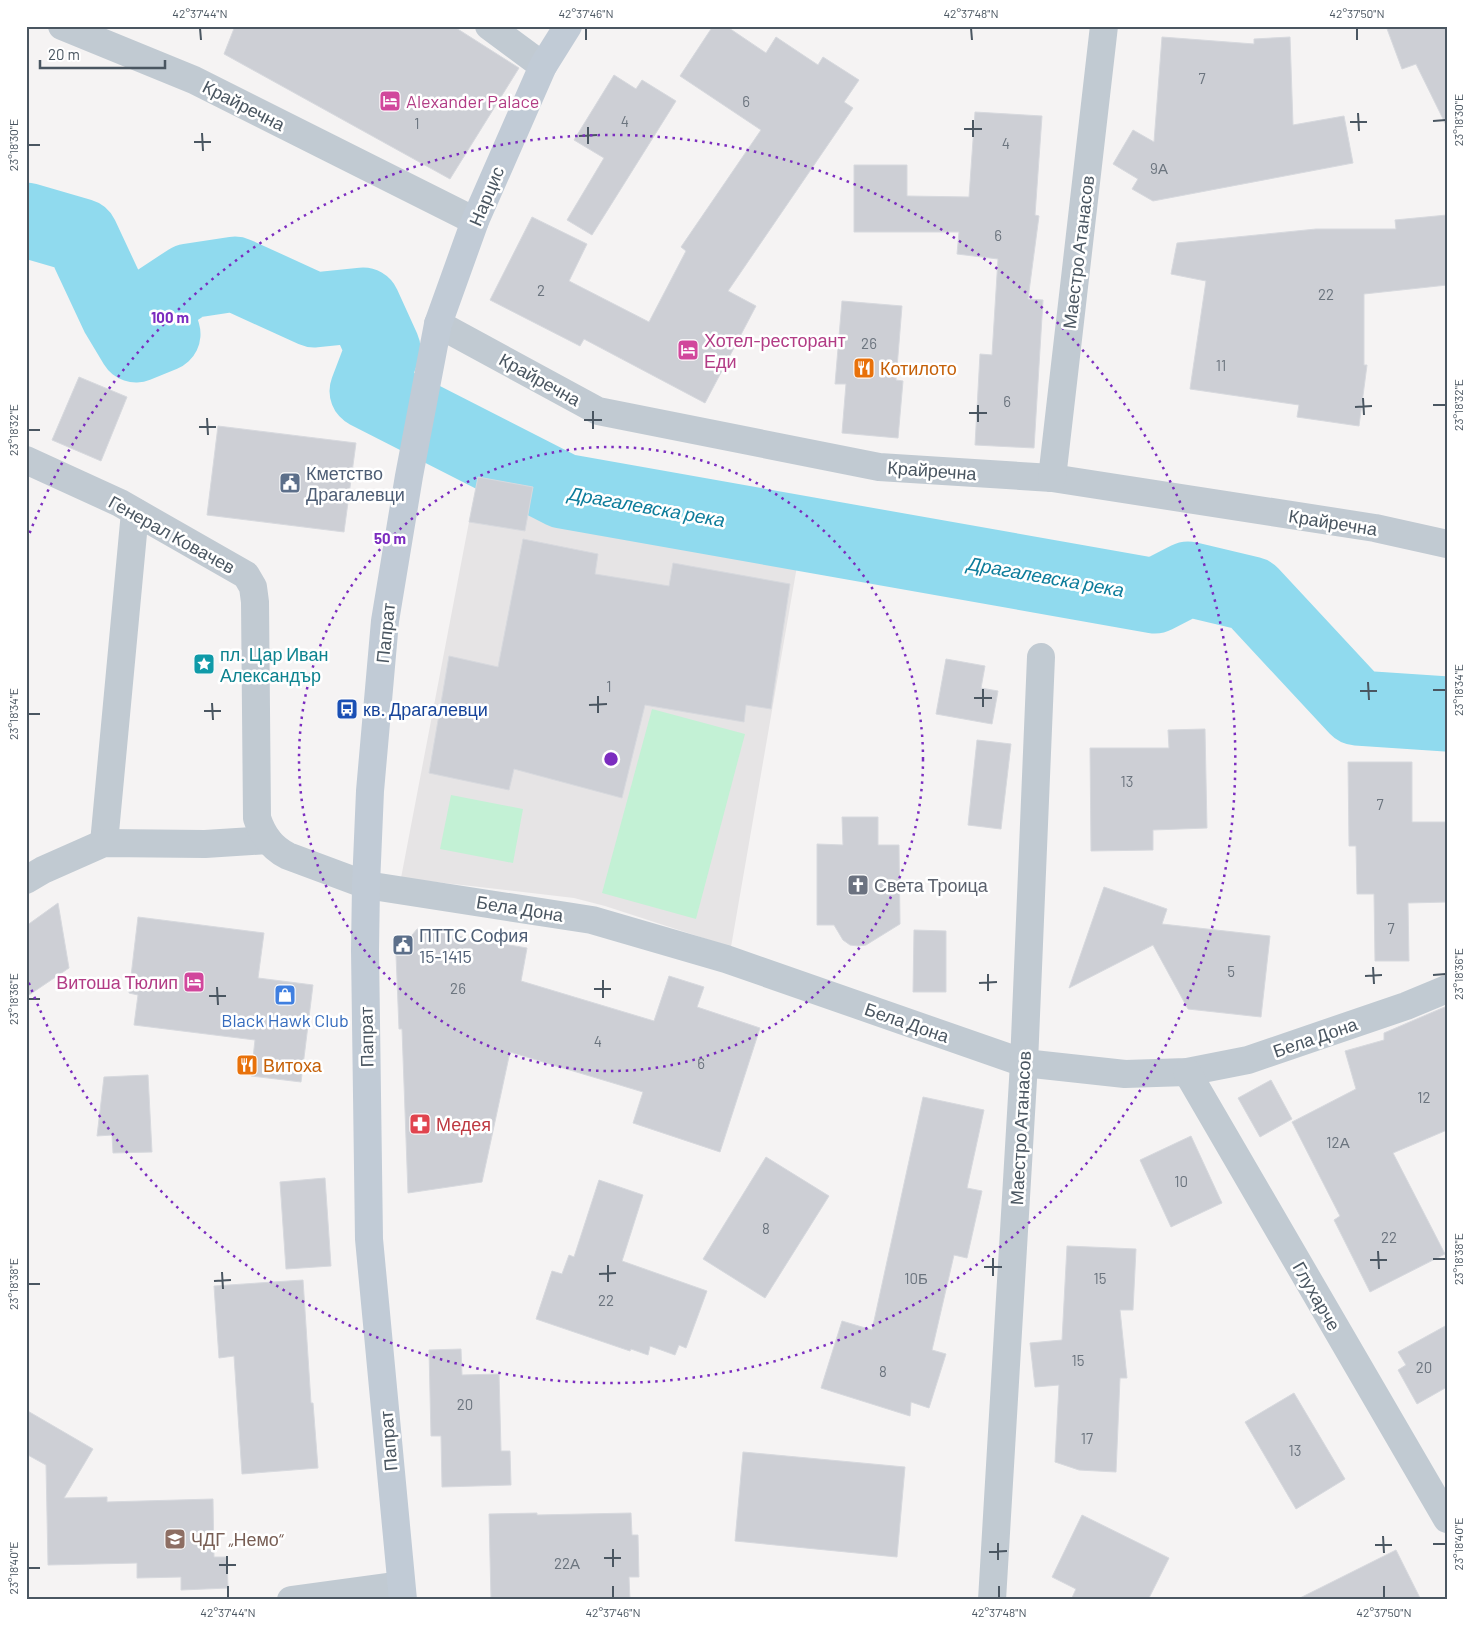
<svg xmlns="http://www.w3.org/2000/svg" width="1473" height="1626" viewBox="0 0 1473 1626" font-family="Barlow,sans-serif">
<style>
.education{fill:#e6e4e5}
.green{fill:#c3f1d5}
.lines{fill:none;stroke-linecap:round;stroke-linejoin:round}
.river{stroke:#90daee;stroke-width:75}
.building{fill:#cdcfd5;stroke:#d7d9de}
.minor{stroke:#c1cad2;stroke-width:28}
.tertiary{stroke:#c1cad2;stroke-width:28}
.secondary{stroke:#c1cbd6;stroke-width:28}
.ticks{fill:none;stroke:#4a5661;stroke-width:2}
.ring{fill:none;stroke:#7b2cbf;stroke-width:2.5;stroke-dasharray:2.5 5}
.labels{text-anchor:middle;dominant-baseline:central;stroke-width:5;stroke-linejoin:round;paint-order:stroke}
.number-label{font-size:15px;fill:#6b747e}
.hotel-label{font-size:18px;fill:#b23c85;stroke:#fff;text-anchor:start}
.street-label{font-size:18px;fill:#4a5661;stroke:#fff}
.food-label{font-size:18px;fill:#c56008;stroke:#fff;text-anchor:start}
.service-label{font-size:18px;fill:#4e5e75;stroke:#fff;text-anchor:start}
.culture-label{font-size:18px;fill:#0d838f;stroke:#fff;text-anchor:start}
.transit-label{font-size:18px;fill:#164399;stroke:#fff;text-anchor:start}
.worship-label{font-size:18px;fill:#5b616d;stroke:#fff;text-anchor:start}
.shop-label{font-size:18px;fill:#366cbe;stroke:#fff}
.health-label{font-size:18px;fill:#be3a42;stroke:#fff;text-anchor:start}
.education-label{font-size:18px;fill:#785e54;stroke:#fff;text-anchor:start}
.water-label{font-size:19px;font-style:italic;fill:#0c7c9b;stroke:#fff}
.centre{fill:#7b2cbf;stroke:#fff;stroke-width:2.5}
.ring-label{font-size:15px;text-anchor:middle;font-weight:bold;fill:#7b2cbf;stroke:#fff;stroke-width:5;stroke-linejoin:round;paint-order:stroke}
.neatline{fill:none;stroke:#4a5661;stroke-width:2}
.ticks-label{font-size:12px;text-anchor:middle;fill:#4a5661}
</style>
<rect width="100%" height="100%" fill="#f5f3f3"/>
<path class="education" d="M533 487 801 543 731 947 605 906 574 898 401 878 469 522 525 531Z"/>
<g class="green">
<path d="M652 709 745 734 696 919 602 893Z"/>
<path d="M451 795 523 809 513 863 440 849Z"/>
</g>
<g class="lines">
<path class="river" d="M26 220 81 236 118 315 136 345 163 334 154 304 189 281 235 274 314 310 363 305 383 349 367 391 563 491 1155 596 1188 579 1251 594 1357 708 1447 714"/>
</g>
<g class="building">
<path d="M235 26H453L519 68 450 179 224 54Z"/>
<path d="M713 26H726L766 53 776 37 818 65 823 57 859 80 844 102 853 108 728 291 756 306 705 403 584 339 580 346 490 300 532 217 587 244 569 281 649 322 686 251 681 247 761 130 680 76Z"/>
<path d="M1386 26H1447V127L1416 64 1402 69Z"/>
<path d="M1162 37 1254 44V39L1290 37 1293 125 1344 116 1353 163 1153 201 1132 189 1138 179 1113 164 1133 130 1154 142Z"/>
<path d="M614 75 636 89 642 80 676 101 592 235 567 220 604 158 574 140Z"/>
<path d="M975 112 1042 116 1035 215 1039 216 1028 299 1043 300 1034 448 975 445 980 354 992 355 998 259 957 254 959 232H854V165H907V196L969 197Z"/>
<path d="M1447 215V285L1364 294V365H1367L1359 426 1297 417 1299 405 1190 389 1206 281 1171 274 1177 243 1316 229H1396L1395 220Z"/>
<path d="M842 301 902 306 896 380 903 381 898 438 842 433 846 384H835Z"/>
<path d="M79 377 127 397 101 461 52 440Z"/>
<path d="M218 426 356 443 344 532 207 515Z"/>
<path d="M478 477 533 487 525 531 469 522Z"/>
<path d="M523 539 598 554 595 574 669 586 673 563 790 584 771 709 746 705 744 722 645 705 622 798 514 769 509 790 429 773 449 656 498 667Z"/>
<path d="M946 659 985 666 981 688 998 691 992 724 936 714Z"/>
<path d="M1205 729 1207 828 1153 830V850L1091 851 1090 748H1169L1168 730Z"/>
<path d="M977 740 1011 744 1001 829 968 825Z"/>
<path d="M1348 762H1412V822H1447V902L1408 903 1409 961H1375L1374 894H1357L1356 846H1349Z"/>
<path d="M842 817H878V845H899L900 924 866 945 858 946 850 945 843 940 834 925H817V844L843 845Z"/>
<path d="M1104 887 1167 909 1162 924 1270 936 1261 1017 1188 1009 1153 945 1069 988Z"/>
<path d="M58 903 69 968 26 997V926Z"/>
<path d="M138 917 264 933 258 978 313 985 301 1082 251 1076 255 1040 134 1025 138 995 129 993Z"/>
<path d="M417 929 527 948 521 981 654 1021 669 976 704 987 697 1007 760 1028 720 1152 633 1123 643 1092 510 1052 482 1182 408 1193 402 1029H399L396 955Z"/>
<path d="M914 930 946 931V992H913Z"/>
<path d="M1447 1006V1130L1393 1153 1445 1254 1370 1292 1334 1220 1340 1216 1292 1122 1356 1089 1345 1051 1384 1040V1033Z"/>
<path d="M148 1075 152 1152 113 1153 112 1135 97 1136 104 1077Z"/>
<path d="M1271 1080 1292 1119 1260 1137 1238 1098Z"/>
<path d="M923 1097 984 1110 967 1188 982 1191 967 1258 954 1255 932 1350 946 1354 929 1408 911 1402 910 1416 821 1388 842 1321 872 1330Z"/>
<path d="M1191 1136 1222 1203 1171 1227 1140 1160Z"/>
<path d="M766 1157 829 1196 765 1298 703 1259Z"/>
<path d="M325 1178 331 1266 286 1269 280 1182Z"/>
<path d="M599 1180 643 1195 622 1261 707 1291 686 1348 679 1345 675 1355 650 1346 648 1355 631 1349 630 1351 536 1319 552 1271 562 1274 569 1255 574 1257Z"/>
<path d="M1067 1246 1136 1249 1133 1310H1120L1127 1378H1120L1116 1472 1079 1470 1055 1462 1059 1385 1035 1387 1030 1343 1062 1340Z"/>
<path d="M303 1280 311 1403H313L318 1468 242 1474 234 1356 219 1358 214 1286Z"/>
<path d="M1447 1325V1387L1417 1404 1398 1370 1406 1365 1398 1352Z"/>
<path d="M461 1349 462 1375 499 1374 501 1451H510L511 1485 442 1487 441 1436H431L429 1350Z"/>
<path d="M1294 1393 1345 1479 1296 1509 1245 1422Z"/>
<path d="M26 1410 93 1449 64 1498 107 1497V1502L213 1499 214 1557H227L228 1588 181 1590V1577L137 1578V1563L48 1565 46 1465 26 1454Z"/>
<path d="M743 1452 905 1467 897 1557 735 1541Z"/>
<path d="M537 1513V1515L631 1513 632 1535H638L639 1577H629L630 1600H491L489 1514Z"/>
<path d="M1082 1515 1169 1558 1148 1600H1071L1076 1589 1052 1577Z"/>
<path d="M1396 1550 1421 1600H1296Z"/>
</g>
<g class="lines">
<g class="minor">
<path d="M62 26 194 80 475 221"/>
<path d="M489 26 543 66"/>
<path d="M438 324 598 411 879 467 1052 478 1375 528 1447 544"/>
<path d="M1052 478 1104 26"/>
<path d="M104 843 135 512"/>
<path d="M26 880 43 870 104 843 205 844 268 840"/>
<path d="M366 885 592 920 726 959 1024 1063 1125 1074 1187 1072 1248 1060 1406 1006 1447 989"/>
<path d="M1187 1072 1447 1519"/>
<path d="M291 1600 401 1585"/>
<path d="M992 1600 1024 1063 1041 657"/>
</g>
<path class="tertiary" d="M26 460 120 503 246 575 253 587 255 602 257 818C263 836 272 848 288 856L366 885"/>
<path class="secondary" d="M403 1600 369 1239 365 950 366 885 370 791 385 621 409 476 438 324 475 221 543 66 568 26"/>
</g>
<path class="ticks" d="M200 28 201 40M586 28V40M971 28 972 40M1357 28V40M1358 113 1359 131M973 120V137M1433 121 1446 120M1350 122H1367M588 127V144M964 129H982M202 133 203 151M579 136 597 135M194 142H211M28 145H40M1363 398 1364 415M978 405V422M1433 405H1446M1355 407 1372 406M593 411V429M969 413H987M207 418 208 435M584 420H602M199 427H216M28 430H40M1368 682 1369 700M983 689V707M1433 690H1446M1360 691H1377M598 696V713M974 698H992M212 703 213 720M589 705 607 704M204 711H221M28 714H40M1373 967 1374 984M988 974V991M1433 975 1446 974M1365 976 1382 975M603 980V998M979 983 997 982M217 987 218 1005M594 989H611M209 996H226M28 999H40M1378 1251 1379 1269M993 1258V1276M1433 1259H1446M1370 1260H1387M608 1265V1282M984 1267H1002M222 1272 223 1289M599 1274 616 1273M214 1281 231 1280M28 1284H40M1383 1536 1384 1553M998 1543V1560M1433 1544H1446M1375 1545H1392M613 1549V1567M989 1552 1007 1551M227 1556V1574M604 1558H621M219 1565H236M28 1568H40M228 1586V1598M613 1586V1598M999 1586V1598M1384 1586V1598"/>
<g class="ring">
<circle cx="611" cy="759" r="312"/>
<path d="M27 540A624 624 0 1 1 27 978"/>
</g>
<defs>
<g id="hotel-square" transform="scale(1.125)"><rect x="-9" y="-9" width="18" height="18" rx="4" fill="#d1479c" stroke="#fff"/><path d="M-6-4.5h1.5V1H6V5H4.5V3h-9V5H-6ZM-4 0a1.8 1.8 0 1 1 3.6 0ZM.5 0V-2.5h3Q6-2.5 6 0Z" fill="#fff"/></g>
<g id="restaurant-square" transform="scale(1.125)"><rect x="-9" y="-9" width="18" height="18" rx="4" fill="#e8710a" stroke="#fff"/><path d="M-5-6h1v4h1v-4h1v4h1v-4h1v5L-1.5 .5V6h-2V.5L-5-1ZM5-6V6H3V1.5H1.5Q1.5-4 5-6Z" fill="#fff"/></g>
<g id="civic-square" transform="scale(1.125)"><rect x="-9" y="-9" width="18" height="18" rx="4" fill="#5c6f8a" stroke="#fff"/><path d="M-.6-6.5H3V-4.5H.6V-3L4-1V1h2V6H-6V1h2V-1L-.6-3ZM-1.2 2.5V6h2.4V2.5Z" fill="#fff"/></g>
<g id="sight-square" transform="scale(1.125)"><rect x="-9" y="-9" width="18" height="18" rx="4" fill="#0f9aa8" stroke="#fff"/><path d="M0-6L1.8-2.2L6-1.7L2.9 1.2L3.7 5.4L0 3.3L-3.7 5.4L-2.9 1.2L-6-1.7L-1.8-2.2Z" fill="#fff"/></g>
<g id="bus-square" transform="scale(1.125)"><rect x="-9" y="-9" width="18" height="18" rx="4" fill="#1a4fb4" stroke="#fff"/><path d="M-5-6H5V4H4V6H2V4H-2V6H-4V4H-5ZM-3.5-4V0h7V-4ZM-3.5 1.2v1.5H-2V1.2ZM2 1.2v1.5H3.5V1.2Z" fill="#fff"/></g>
<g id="church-square" transform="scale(1.125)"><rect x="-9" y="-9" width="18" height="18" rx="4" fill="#6b7280" stroke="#fff"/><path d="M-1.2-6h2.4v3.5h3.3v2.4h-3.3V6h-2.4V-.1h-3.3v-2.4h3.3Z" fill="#fff"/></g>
<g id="shop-square" transform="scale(1.125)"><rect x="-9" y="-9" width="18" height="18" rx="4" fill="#3f7fe0" stroke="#fff"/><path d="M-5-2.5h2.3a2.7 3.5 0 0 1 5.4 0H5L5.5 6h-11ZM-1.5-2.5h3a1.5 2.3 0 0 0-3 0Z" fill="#fff"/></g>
<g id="pharmacy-square" transform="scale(1.125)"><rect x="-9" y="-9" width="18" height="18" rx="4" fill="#e0444e" stroke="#fff"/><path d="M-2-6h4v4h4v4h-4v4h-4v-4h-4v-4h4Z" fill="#fff"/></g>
<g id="school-square" transform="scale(1.125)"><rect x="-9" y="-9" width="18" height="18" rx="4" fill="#8d6e63" stroke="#fff"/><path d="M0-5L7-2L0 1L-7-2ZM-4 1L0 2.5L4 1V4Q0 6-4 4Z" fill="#fff"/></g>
</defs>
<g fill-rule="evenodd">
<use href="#hotel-square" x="390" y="101"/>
<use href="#hotel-square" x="688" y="350"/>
<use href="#restaurant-square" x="864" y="368"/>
<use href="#civic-square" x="290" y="483"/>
<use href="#sight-square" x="204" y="664"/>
<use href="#bus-square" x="347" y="709"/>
<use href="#church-square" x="858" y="885"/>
<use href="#civic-square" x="403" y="945"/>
<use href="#hotel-square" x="194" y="982"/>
<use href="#shop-square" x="285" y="995"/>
<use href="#restaurant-square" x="247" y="1065"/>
<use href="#pharmacy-square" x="420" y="1124"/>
<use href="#school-square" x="175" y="1539"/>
</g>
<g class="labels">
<g class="number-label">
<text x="1202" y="78">7</text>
<text x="746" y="101">6</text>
<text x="625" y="121">4</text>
<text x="417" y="123">1</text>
<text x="1006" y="143">4</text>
<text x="1159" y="168">9А</text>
<text x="998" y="235">6</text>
<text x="541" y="290">2</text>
<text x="1326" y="294">22</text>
<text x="869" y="343">26</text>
<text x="1221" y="365">11</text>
<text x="1007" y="401">6</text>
<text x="609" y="686">1</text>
<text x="1127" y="781">13</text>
<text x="1380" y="804">7</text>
<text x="1391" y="928">7</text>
<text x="1231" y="971">5</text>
<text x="458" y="988">26</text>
<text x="598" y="1041">4</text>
<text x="701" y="1063">6</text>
<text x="1424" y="1097">12</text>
<text x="1338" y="1142">12А</text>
<text x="1181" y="1181">10</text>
<text x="766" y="1228">8</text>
<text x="1389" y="1237">22</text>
<text x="916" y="1278">10Б</text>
<text x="1100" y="1278">15</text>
<text x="606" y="1300">22</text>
<text x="1078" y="1360">15</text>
<text x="1424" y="1367">20</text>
<text x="883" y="1371">8</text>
<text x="465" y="1404">20</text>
<text x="1087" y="1438">17</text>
<text x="1295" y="1450">13</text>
<text x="567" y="1563">22А</text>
</g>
<g class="hotel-label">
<text x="406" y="101">Alexander Palace</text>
<text x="704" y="340">Хотел-ресторант<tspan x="704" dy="21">Еди</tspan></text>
<text x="178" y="982" text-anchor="end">Витоша Тюлип</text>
</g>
<g class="street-label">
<text transform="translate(244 105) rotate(27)">Крайречна</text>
<text transform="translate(486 196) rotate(-67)">Нарцис</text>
<text transform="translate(1078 252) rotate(-83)">Маестро Атанасов</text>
<text transform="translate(540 379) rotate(29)">Крайречна</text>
<text transform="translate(932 470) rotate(4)">Крайречна</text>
<text transform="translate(1333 522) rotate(9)">Крайречна</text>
<text transform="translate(172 534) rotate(29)">Генерал Ковачев</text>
<text transform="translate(385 633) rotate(-84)">Папрат</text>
<text transform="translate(520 908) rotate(9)">Бела Дона</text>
<text transform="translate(907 1022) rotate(19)">Бела Дона</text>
<text transform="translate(366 1037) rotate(-91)">Папрат</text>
<text transform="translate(1315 1037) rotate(-19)">Бела Дона</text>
<text transform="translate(1020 1128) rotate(-87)">Маестро Атанасов</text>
<text transform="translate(1317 1296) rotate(60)">Глухарче</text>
<text transform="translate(388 1441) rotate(-95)">Папрат</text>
</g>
<g class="food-label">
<text x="880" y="368">Котилото</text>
<text x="263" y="1065">Витоха</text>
</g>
<g class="service-label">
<text x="306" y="473">Кметство<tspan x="306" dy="21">Драгалевци</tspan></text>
<text x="419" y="935">ПТТС София<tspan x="419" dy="21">15-1415</tspan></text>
</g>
<g class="culture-label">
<text x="220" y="654">пл. Цар Иван<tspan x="220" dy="21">Александър</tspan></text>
</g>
<g class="transit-label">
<text x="363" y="709">кв. Драгалевци</text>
</g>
<g class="worship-label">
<text x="874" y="885">Света Троица</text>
</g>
<g class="shop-label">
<text x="285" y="1020">Black Hawk Club</text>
</g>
<g class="health-label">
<text x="436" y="1124">Медея</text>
</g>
<g class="education-label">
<text x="191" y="1539">ЧДГ „Немо“</text>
</g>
<g class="water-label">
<text transform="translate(647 506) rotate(10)">Драгалевска река</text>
<text transform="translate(1046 576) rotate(10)">Драгалевска река</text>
</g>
</g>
<circle cx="611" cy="759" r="8" class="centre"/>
<g class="ring-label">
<text x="170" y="323">100 m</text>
<text x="390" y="544">50 m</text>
</g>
<rect width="1473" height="1626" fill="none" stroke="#ffffff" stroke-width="55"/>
<path d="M40 60v8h125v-8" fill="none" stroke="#4a5661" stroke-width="2.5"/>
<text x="48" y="60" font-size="15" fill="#4a5661" stroke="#ffffff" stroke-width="4" paint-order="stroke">20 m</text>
<rect x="28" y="28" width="1418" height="1570" class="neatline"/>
<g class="ticks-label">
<text x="200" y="18">42°37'44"N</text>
<text x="586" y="18">42°37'46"N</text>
<text x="971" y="18">42°37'48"N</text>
<text x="1357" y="18">42°37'50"N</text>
<text transform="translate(1459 120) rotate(-90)" y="4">23°18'30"E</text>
<text transform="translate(14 145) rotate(-90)" y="4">23°18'30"E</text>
<text transform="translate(1459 405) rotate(-90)" y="4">23°18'32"E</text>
<text transform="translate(14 430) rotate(-90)" y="4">23°18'32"E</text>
<text transform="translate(1459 690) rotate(-90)" y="4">23°18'34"E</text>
<text transform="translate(14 714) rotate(-90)" y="4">23°18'34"E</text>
<text transform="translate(1459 974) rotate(-90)" y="4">23°18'36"E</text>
<text transform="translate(14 999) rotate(-90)" y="4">23°18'36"E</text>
<text transform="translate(1459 1259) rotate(-90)" y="4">23°18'38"E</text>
<text transform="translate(14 1284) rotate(-90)" y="4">23°18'38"E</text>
<text transform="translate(1459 1544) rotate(-90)" y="4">23°18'40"E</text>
<text transform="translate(14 1568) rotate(-90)" y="4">23°18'40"E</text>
<text x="228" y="1617">42°37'44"N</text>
<text x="613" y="1617">42°37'46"N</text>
<text x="999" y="1617">42°37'48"N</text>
<text x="1384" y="1617">42°37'50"N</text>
</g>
</svg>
